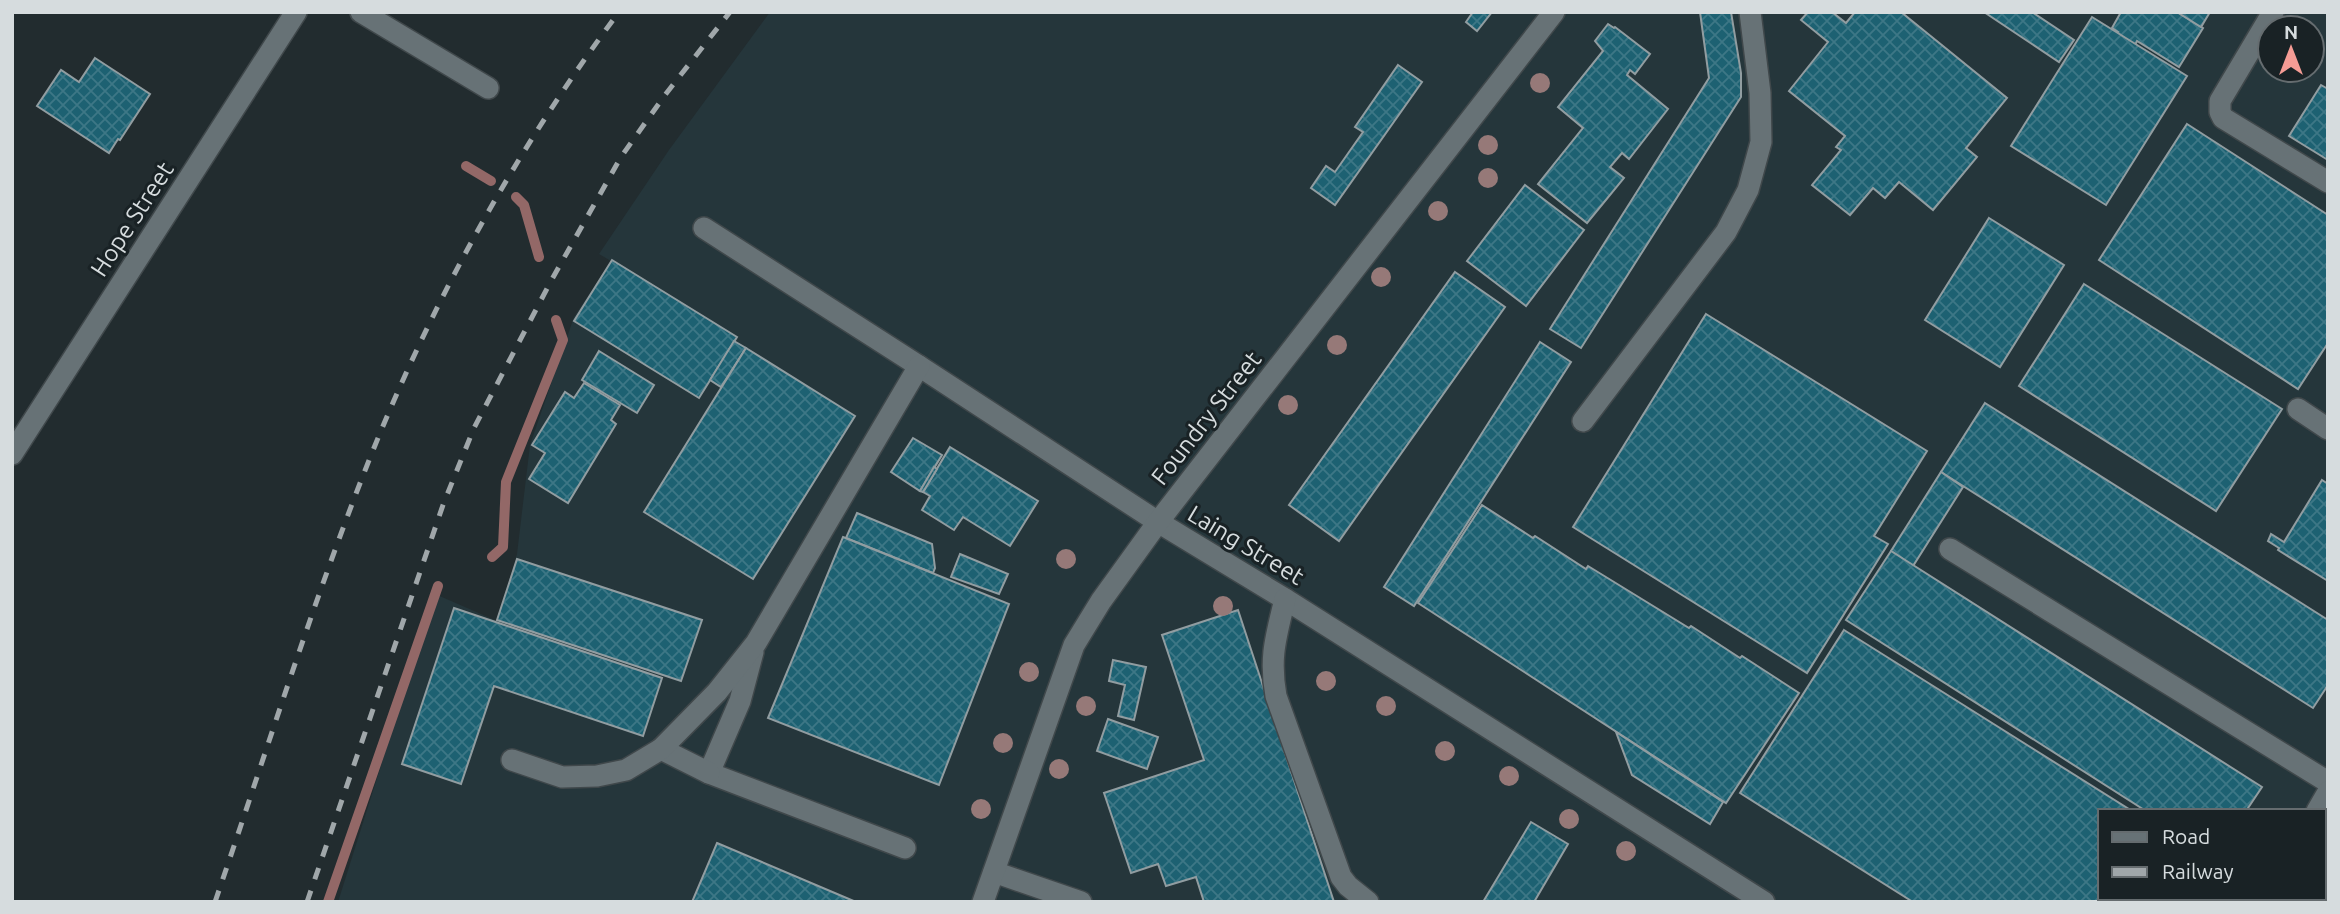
<svg xmlns="http://www.w3.org/2000/svg" width="2340" height="914" viewBox="0 0 2340 914" font-family="Ubuntu,sans-serif">
<style>
.built{fill:#25363b;fill-rule:evenodd}
.lines{fill:none;stroke-linecap:round;stroke-linejoin:round}
.stream{stroke:#936867;stroke-width:10}
.building{fill:url(#building-cross-hatch);stroke:#919da1;stroke-width:2}
.minor-casing{stroke:#40484b;stroke-width:24}
.minor{stroke:#677276;stroke-width:21}
.rail{stroke:#a0a7aa;stroke-width:5;stroke-dasharray:12 12;stroke-linecap:butt}
.tree{fill:#967978}
.labels{text-anchor:middle;dominant-baseline:central;stroke-width:6;stroke-linejoin:round;paint-order:stroke}
.street-label{font-size:24px;fill:#d6dcde;stroke:#192225}
</style>
<defs>
<pattern id="building-cross-hatch" width="8" height="8" patternUnits="userSpaceOnUse" patternTransform="scale(1.75)"><rect width="8" height="8" fill="#1d6172"/><path d="M0 0l8 8M0 8l8-8" fill="none" stroke="#3d7786"/></pattern>
</defs>
<rect width="100%" height="100%" fill="#222c2f"/>
<path class="built" d="M770 12H2328V902H338L435 594 497 621 517 554 530 445 574 317 611 261 599 254 669 150ZM2270 28H2312V70H2270ZM2100 811H2324V898H2100Z"/>
<g class="lines">
<g class="stream">
<path d="M466 166 491 181"/>
<path d="M516 197 524 205 539 257"/>
<path d="M492 557 503 547 506 482 563 340 556 320"/>
<path d="M328 902 438 586"/>
</g>
</g>
<g class="building">
<path d="M1473 12H1492L1477 31 1466 22Z"/>
<path d="M1700 12H1731L1741 73V97L1581 348 1550 329 1709 78Z"/>
<path d="M1808 12H1832L1846 23 1855 12H1901L2007 98 1966 148 1977 157 1933 210 1899 182 1885 198 1873 188 1850 215 1812 185 1841 150 1836 147 1845 136 1789 91 1828 42 1801 20Z"/>
<path d="M1984 12H2032L2074 40 2059 62Z"/>
<path d="M2121 12H2177L2203 28 2179 67 2137 41 2135 45 2117 33 2118 32 2112 28Z"/>
<path d="M2177 12H2210L2201 27Z"/>
<path d="M2092 17 2187 76 2106 205 2011 146Z"/>
<path d="M1608 24 1614 28 1615 27 1650 54 1635 74 1630 70 1627 75 1668 109 1629 159 1622 153 1610 167 1624 178 1587 223 1538 184 1583 128 1558 107 1603 51 1595 41Z"/>
<path d="M95 58 150 94 120 140 118 139 109 153 37 106 61 70 79 82Z"/>
<path d="M1398 65 1422 82 1335 205 1311 188 1326 166 1335 172 1363 132 1355 127Z"/>
<path d="M2321 85 2328 89V160L2289 136Z"/>
<path d="M2187 124 2328 215V343L2298 389 2099 260Z"/>
<path d="M1525 185 1584 230 1526 306 1467 261Z"/>
<path d="M1989 218 2064 265 2000 367 1925 320Z"/>
<path d="M612 260 737 337 699 398 574 321Z"/>
<path d="M1455 272 1505 307 1339 541 1289 505Z"/>
<path d="M2084 284 2282 409 2216 511 2019 386Z"/>
<path d="M1706 314 1927 451 1874 536 1888 544 1807 673 1573 527Z"/>
<path d="M734 341 746 348 721 387 710 380Z"/>
<path d="M1540 342 1571 362 1414 606 1384 587Z"/>
<path d="M746 348 855 416 753 579 644 512Z"/>
<path d="M599 351 654 385 637 413 582 380Z"/>
<path d="M584 383 620 405 611 420 616 424 568 503 529 479 545 453 532 445 565 392 574 398Z"/>
<path d="M1985 403 2328 620V685L2313 708 1941 472Z"/>
<path d="M913 438 942 455 920 491 891 472Z"/>
<path d="M950 447 1038 501 1010 546 963 517 954 530 922 510 930 496 923 492Z"/>
<path d="M934 467 937 469 923 492 920 491Z"/>
<path d="M1941 472 1963 487 1913 566 1891 551Z"/>
<path d="M2322 480 2328 484V581L2278 550 2279 548 2268 541 2271 534 2284 542Z"/>
<path d="M1482 505 1533 538 1535 536 1586 569 1588 566 1689 628 1691 626 1740 658 1742 656 1799 693 1726 803 1418 603Z"/>
<path d="M857 513 932 544 935 568 933 573 846 538Z"/>
<path d="M843 537 1009 604 939 785 768 718Z"/>
<path d="M1891 551 2262 787 2246 811H2146L1846 620Z"/>
<path d="M960 554 1008 574 999 594 951 577Z"/>
<path d="M517 559 702 620 681 681 497 620Z"/>
<path d="M454 608 662 678 643 736 494 686 461 784 402 764Z"/>
<path d="M1238 610 1334 902H1204L1196 877 1166 886 1158 864 1131 873 1104 793 1204 760 1162 635Z"/>
<path d="M1844 630 2132 811H2100V898H2193L2190 902H1913L1740 793Z"/>
<path d="M1113 660 1146 667 1134 720 1118 716 1125 685 1109 681Z"/>
<path d="M1108 719 1158 737 1147 769 1097 751Z"/>
<path d="M1616 732 1723 802 1710 824 1632 775Z"/>
<path d="M1531 822 1568 844 1534 902H1483Z"/>
<path d="M717 843 856 902H692Z"/>
</g>
<g class="lines">
<g class="minor-casing">
<g id="minor">
<path d="M361 12 488 88"/>
<path d="M2273 12 2220 101V112L2223 118 2328 182"/>
<path d="M704 228 919 366 1158 522 1285 599 1764 902"/>
<path d="M2298 409 2328 429"/>
<path d="M1583 421 1726 232 1748 190 1761 142 1760 93 1750 12"/>
<path d="M12 454 296 12"/>
<path d="M1950 549 2328 782"/>
<path d="M1285 599C1276 637 1269 657 1276 696L1341 877 1348 886 1368 902"/>
<path d="M753 652 740 701 709 773 905 848"/>
<path d="M661 749 709 773"/>
<path d="M512 760 562 777 597 776 626 770 661 749 717 692 756 643 919 366"/>
<path d="M2317 811 2328 792"/>
<path d="M994 872 1081 902"/>
<path d="M983 902 1074 645 1101 601 1158 522 1554 12"/>
<path d="M2261 902 2263 898"/>
</g>
</g>
<use href="#minor" class="minor"/>
<g class="rail">
<path d="M215 902C264 759 309 614 364 473 428 309 514 152 619 12"/>
<path d="M307 902 443 505 474 428 551 281 621 157 665 95 730 12"/>
</g>
</g>
<g class="tree">
<circle cx="1540" cy="83" r="10"/>
<circle cx="1488" cy="145" r="10"/>
<circle cx="1488" cy="178" r="10"/>
<circle cx="1438" cy="211" r="10"/>
<circle cx="1381" cy="277" r="10"/>
<circle cx="1337" cy="345" r="10"/>
<circle cx="1288" cy="405" r="10"/>
<circle cx="1066" cy="559" r="10"/>
<circle cx="1223" cy="606" r="10"/>
<circle cx="1029" cy="672" r="10"/>
<circle cx="1326" cy="681" r="10"/>
<circle cx="1086" cy="706" r="10"/>
<circle cx="1386" cy="706" r="10"/>
<circle cx="1003" cy="743" r="10"/>
<circle cx="1445" cy="751" r="10"/>
<circle cx="1059" cy="769" r="10"/>
<circle cx="1509" cy="776" r="10"/>
<circle cx="981" cy="809" r="10"/>
<circle cx="1569" cy="819" r="10"/>
<circle cx="1626" cy="851" r="10"/>
</g>
<g class="labels">
<g class="street-label">
<text transform="translate(132 219) rotate(-57)">Hope Street</text>
<text transform="translate(1206 418) rotate(-52)">Foundry Street</text>
<text transform="translate(1246 545) rotate(31)">Laing Street</text>
</g>
</g>
<rect width="2340" height="914" fill="none" stroke="#d6dcde" stroke-width="28"/>
<rect x="2098" y="809" width="228" height="91" fill="#192225" stroke="#656c6f" stroke-width="2"/>
<rect x="2112" y="832" width="35" height="10" fill="#677276" stroke="#656c6f" stroke-width="2"/>
<text x="2162" y="844" font-size="21" fill="#d6dcde">Road</text>
<rect x="2112" y="867" width="35" height="10" fill="#a0a7aa" stroke="#656c6f" stroke-width="2"/>
<text x="2162" y="879" font-size="21" fill="#d6dcde">Railway</text>
<g transform="translate(2291 49)"><circle r="33" fill="#192225" stroke="#656c6f" stroke-width="2"/>
<path d="M0-5L12 26L0 18L-12 26Z" fill="#f59c95"/>
<text y="-10" font-size="19" font-weight="bold" text-anchor="middle" fill="#d6dcde">N</text>
</g>
</svg>
